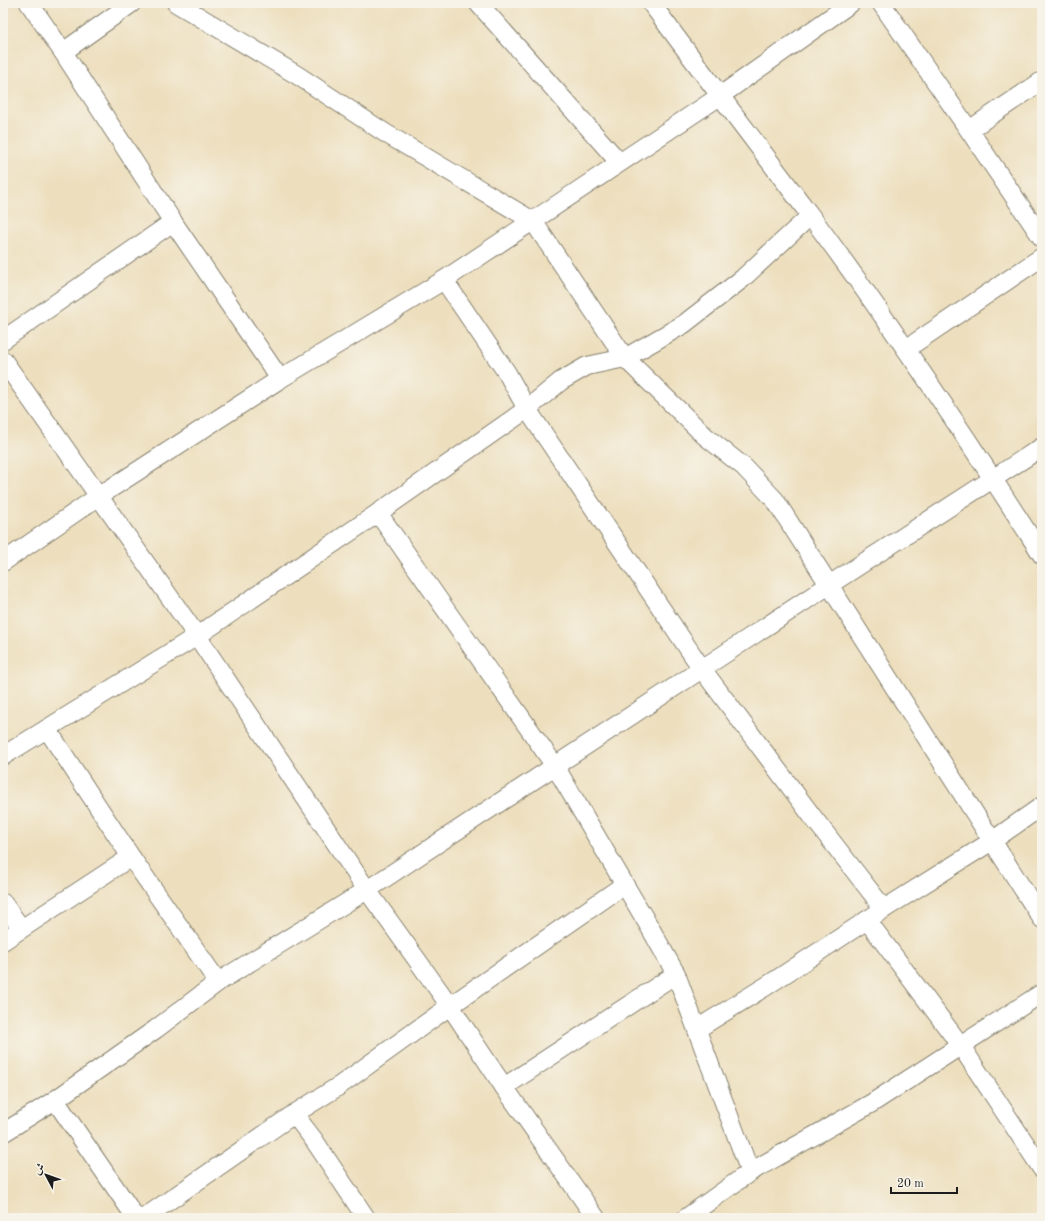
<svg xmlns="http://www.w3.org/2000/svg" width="1045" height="1221" viewBox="0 0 1045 1221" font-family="'Old Standard TT',Amiri,serif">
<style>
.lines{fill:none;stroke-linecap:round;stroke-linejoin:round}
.minor-casing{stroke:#847e6d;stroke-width:20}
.minor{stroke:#fff;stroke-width:18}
</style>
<rect width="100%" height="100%" fill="#f7f3e8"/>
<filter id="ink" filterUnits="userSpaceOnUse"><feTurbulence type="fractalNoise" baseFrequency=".025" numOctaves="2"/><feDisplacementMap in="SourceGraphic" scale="8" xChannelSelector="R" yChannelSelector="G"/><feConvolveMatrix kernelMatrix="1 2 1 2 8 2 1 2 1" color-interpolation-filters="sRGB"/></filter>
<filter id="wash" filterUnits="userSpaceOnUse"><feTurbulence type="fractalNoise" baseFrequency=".012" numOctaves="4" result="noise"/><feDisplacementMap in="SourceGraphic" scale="16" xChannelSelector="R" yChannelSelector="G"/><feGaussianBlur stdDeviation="0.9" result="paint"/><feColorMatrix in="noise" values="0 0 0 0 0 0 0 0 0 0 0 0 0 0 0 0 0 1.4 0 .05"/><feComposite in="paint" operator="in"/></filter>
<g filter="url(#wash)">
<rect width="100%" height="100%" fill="#eddfbe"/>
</g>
<g filter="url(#ink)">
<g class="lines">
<g class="minor-casing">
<g id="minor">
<path d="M29 3 63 52 173 222 280 379"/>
<path d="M176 3 297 75 385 133 533 221 625 358 705 436 744 467 775 500 1042 919"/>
<path d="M478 3 619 162"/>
<path d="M651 3C703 74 757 144 810 215 892 325 968 439 1042 555"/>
<path d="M881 3 969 130 1042 238"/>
<path d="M63 52 132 3"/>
<path d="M969 130 1042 81"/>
<path d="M444 280 507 373 527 409 702 669 812 816 884 909"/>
<path d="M3 340 173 222"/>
<path d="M906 349 1042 257"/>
<path d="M3 360 197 636 367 890 450 1006 504 1087 596 1218"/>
<path d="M378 513 555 766 649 926 676 974 750 1172"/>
<path d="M3 562 99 496 280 379 444 280 720 96 851 3"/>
<path d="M47 729 131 857 218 982"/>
<path d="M3 756 197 636 378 513 527 409 561 381 587 366 625 358 684 324 742 279 810 216"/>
<path d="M3 903 21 928"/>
<path d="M867 920 961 1046 1042 1169"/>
<path d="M3 941 131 857"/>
<path d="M697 1029 768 985 884 909 992 841 1042 806"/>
<path d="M504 1087 676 974"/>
<path d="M55 1100 136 1218"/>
<path d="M294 1114 314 1140 366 1218"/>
<path d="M3 1133 55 1100 156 1029 218 982 367 890 829 585 1042 447"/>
<path d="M144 1218 294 1114 339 1086 450 1006 624 885"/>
<path d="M686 1218 750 1172 872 1103 1042 993"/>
</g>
</g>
<use href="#minor" class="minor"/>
</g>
</g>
<rect width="1045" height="1221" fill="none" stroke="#f7f3e8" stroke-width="16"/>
<g transform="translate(46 1175) rotate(311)" stroke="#f7f3e8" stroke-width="3" paint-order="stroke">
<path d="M0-3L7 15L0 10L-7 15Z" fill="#1c1c1c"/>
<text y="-6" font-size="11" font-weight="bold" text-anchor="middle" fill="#1c1c1c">ش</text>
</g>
<path d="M891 1187v6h66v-6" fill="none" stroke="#1c1c1c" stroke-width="2"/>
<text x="897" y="1187" font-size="12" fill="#1c1c1c" stroke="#f7f3e8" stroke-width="3" paint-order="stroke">20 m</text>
</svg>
